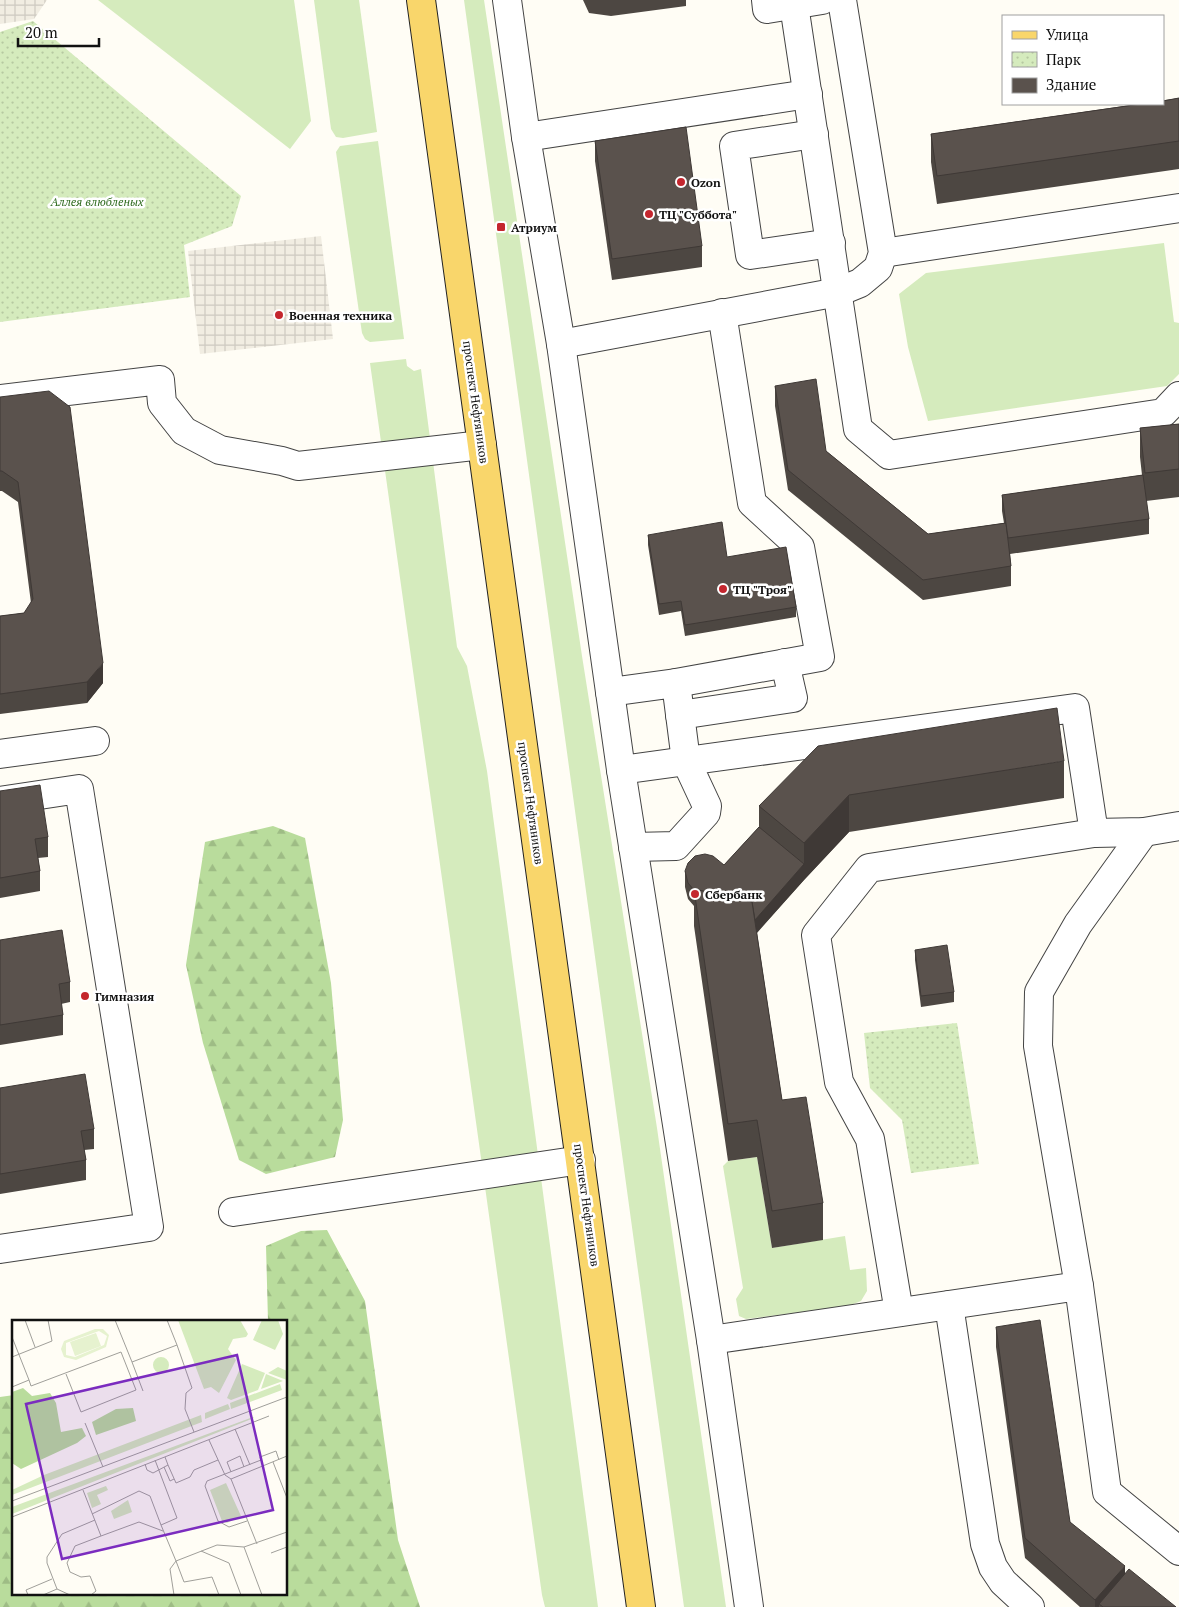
<svg xmlns="http://www.w3.org/2000/svg" width="1179" height="1607" viewBox="0 0 1179 1607" font-family="'PT Serif',serif">
<style>
.grass{fill:#d5ebbd}
.forest{fill:url(#forest-firs)}
.park{fill:url(#park-dots)}
.plaza{fill:url(#plaza-grid)}
.lines{fill:none;stroke-linecap:round;stroke-linejoin:round}
.minor-casing{stroke:#444;stroke-width:30}
.major-casing{stroke:#222;stroke-width:30}
.minor{stroke:#fff;stroke-width:28}
.major{stroke:#f9d66b;stroke-width:28}
.wall{fill:#4d4742}
.shaded-wall{fill:#3f3936}
.building{fill:#5a524d;stroke:#3f3936}
.poi-dot{fill:#c4262e;stroke:#fff;stroke-width:2}
.labels{text-anchor:middle;dominant-baseline:central;stroke-width:5;stroke-linejoin:round;paint-order:stroke}
.poi-label{font-size:12px;font-weight:bold;fill:#111;stroke:#fff;text-anchor:start}
.park-label{font-size:12px;font-style:italic;fill:#2f6b1f;stroke:#fff}
.street-label{font-size:12px;fill:#111;stroke:#fff}
.inset-road{fill:none;stroke:#a09f9a;stroke-width:1}
.view{fill:#7b2cbf;fill-opacity:0.15;stroke:#7b2cbf;stroke-width:2.5}
.inset-edge{fill:none;stroke:#111;stroke-width:2.5}
</style>
<defs>
<pattern id="forest-firs" width="22" height="20" patternUnits="userSpaceOnUse" patternTransform="scale(1.25)"><rect width="22" height="20" fill="#b9dc9c"/><path d="M5 1l3.5 6h-7zM16 11l3.5 6h-7z" fill="#9ebc85"/></pattern>
<pattern id="park-dots" width="8" height="8" patternUnits="userSpaceOnUse" patternTransform="scale(1.25)"><rect width="8" height="8" fill="#d5ebbd"/><path d="M2 2h.1M6 6h.1" fill="none" stroke="#b6c8a1" stroke-width="1.8" stroke-linecap="round"/></pattern>
<pattern id="plaza-grid" width="8" height="8" patternUnits="userSpaceOnUse" patternTransform="scale(1.25)"><rect width="8" height="8" fill="#f1ede2"/><path d="M0 4h8M4 0v8" fill="none" stroke="#cecac1"/></pattern>
</defs>
<rect width="100%" height="100%" fill="#fffdf5"/>
<g class="grass">
<path d="M98 0H294L311 121 290 149Z"/>
<path d="M314 0H359L377 132 343 138 336 137 331 129Z"/>
<path d="M464 0H484L582 656 657 1128 726 1607H684Z"/>
<path d="M378 141 404 339 370 342 365 339 362 333 336 152 340 146Z"/>
<path d="M1164 243 1174 322 1179 323V374L1167 386 928 421 908 347 899 294 926 273Z"/>
<path d="M406 359 407 366 414 371 421 369 457 647 467 666 487 771 598 1607H545L542 1595 370 363Z"/>
<path d="M757 1157 772 1248 845 1236 850 1270 866 1268 867 1291 861 1301 848 1306 746 1319 739 1316 736 1299 743 1288 723 1166 728 1161Z"/>
</g>
<g class="forest">
<path d="M273 826 305 838 331 983 343 1120 335 1157 266 1174 239 1160 203 1043 186 965 205 842Z"/>
<path d="M327 1230 365 1301 398 1540 420 1607H0V1397L14 1395V1593H286V1321H268L266 1246 301 1231Z"/>
</g>
<g class="park">
<path d="M33 21 241 196 232 226 184 245 190 297 0 322V32Z"/>
<path d="M957 1023 979 1164 911 1173 902 1120 870 1088 864 1033Z"/>
</g>
<g class="plaza">
<path d="M0 0H47L34 19 0 24Z"/>
<path d="M321 236 333 339 200 354 188 251Z"/>
</g>
<g class="lines">
<g class="minor-casing">
<g id="minor">
<path d="M507 0 526 137 561 344 621 770 711 1340 749 1607"/>
<path d="M766 0 767 9 822 0"/>
<path d="M794 5 858 429 889 455 1163 413 1179 396"/>
<path d="M814 134 734 146 750 255 831 243"/>
<path d="M526 137 808 94"/>
<path d="M883 253 1179 208"/>
<path d="M561 344 838 292 860 283 878 268 883 253 842 0"/>
<path d="M0 399 160 380 162 403 184 431 220 450 282 461 298 466 482 445"/>
<path d="M676 683 820 657 800 547 752 503 722 313"/>
<path d="M610 692 676 683 686 761 707 806 706 813 676 846 633 847"/>
<path d="M680 715 793 698 785 663"/>
<path d="M0 754 95 741"/>
<path d="M621 770 1075 708 1094 833 1144 832 1179 826"/>
<path d="M0 801 79 789 149 1227 0 1249"/>
<path d="M233 1212 581 1160"/>
<path d="M1079 1286 1038 1046 1039 992 1078 924 1144 832"/>
<path d="M949 1305 985 1544 993 1567 1003 1582 1030 1607"/>
<path d="M899 1312 870 1139 839 1082 816 935 869 868 1094 833"/>
<path d="M711 1340 1079 1286 1107 1492 1179 1551"/>
</g>
</g>
<g class="major-casing">
<path id="major" d="M421 0 641 1607"/>
</g>
<use href="#minor" class="minor"/>
<use href="#major" class="major"/>
</g>
<g class="wall">
<path d="M583 0H686V6L611 16 589 13Z"/>
<path d="M1179 98V169L937 204 931 162V134Z"/>
<path d="M595 141 702 246V267L612 280 595 161Z"/>
<path d="M775 386 826 451 928 534 1004 523 1002 511V495L1142 475 1140 457V428L1179 424V497L1146 501 1149 519V534L1010 554 1011 566V586L923 600 788 490 775 406Z"/>
<path d="M0 397 103 683 87 703 0 714V616L24 613 31 603 18 502 2 491H0Z"/>
<path d="M648 535 727 557 796 607V617L685 636 681 611 659 615 648 545Z"/>
<path d="M1064 761V798L849 832 804 880 757 933 782 1100 823 1203V1240L772 1248 757 1157 728 1161 694 926V906L688 899 685 887V871L724 865 759 827V806Z"/>
<path d="M0 791 48 837V857L38 858 40 871V891L0 898Z"/>
<path d="M0 940 70 982V1002L61 1004 63 1015V1035L0 1045Z"/>
<path d="M915 950 954 992V1002L921 1007 915 960Z"/>
<path d="M0 1088 94 1129V1149L84 1150 86 1160V1180L0 1194Z"/>
<path d="M996 1327 1070 1522 1125 1573 1176 1607H1080L1025 1558 996 1347Z"/>
</g>
<g class="shaded-wall">
<path d="M103 663V683L87 703V682Z"/>
<path d="M849 795V832L804 880V843Z"/>
<path d="M804 864V880L752 938V923Z"/>
<path d="M1125 1566V1586L1099 1604V1607H1095V1600Z"/>
</g>
<g class="building">
<path d="M1179 98V141L937 176 931 134 1141 104H1163V101Z"/>
<path d="M686 127 702 246 612 259 595 141Z"/>
<path d="M816 379 826 451 928 534 1006 523 1011 566 923 580 788 470 775 386Z"/>
<path d="M49 391 70 407 103 663 87 682 0 694V616L24 613 33 599 18 482 2 471H0V397Z"/>
<path d="M1179 424V469L1145 473 1140 428Z"/>
<path d="M1143 475 1149 519 1008 538 1002 495Z"/>
<path d="M722 522 727 557 786 547 796 607 685 625 681 601 659 604 648 535Z"/>
<path d="M1057 708 1064 761 849 795 804 843 759 806 818 746Z"/>
<path d="M40 785 48 837 35 839 40 871 0 878V791Z"/>
<path d="M759 827 804 864 755 920 752 902 694 889V890L688 883 685 871 688 863 695 856 705 854 713 856 724 865Z"/>
<path d="M694 889 752 902 782 1100 806 1097 823 1203 772 1211 757 1120 728 1124Z"/>
<path d="M62 930 70 982 59 984 63 1015 0 1025V940Z"/>
<path d="M947 945 954 992 921 996 915 950Z"/>
<path d="M85 1074 94 1129 81 1131 86 1160 0 1174V1088Z"/>
<path d="M1040 1320 1070 1522 1125 1566 1095 1600 1025 1538 996 1327Z"/>
<path d="M1129 1569 1176 1607H1103L1099 1604Z"/>
</g>
<g class="poi-dot">
<circle cx="681" cy="182" r="5"/>
<circle cx="649" cy="214" r="5"/>
<rect x="496" y="222" width="10" height="10" rx="2.5"/>
<circle cx="279" cy="315" r="5"/>
<circle cx="723" cy="589" r="5"/>
<circle cx="695" cy="894" r="5"/>
<circle cx="85" cy="996" r="5"/>
</g>
<g class="labels">
<g class="poi-label">
<text x="691" y="182">Ozon</text>
<text x="659" y="214">ТЦ "Суббота"</text>
<text x="511" y="227">Атриум</text>
<text x="289" y="315">Военная техника</text>
<text x="733" y="589">ТЦ "Троя"</text>
<text x="705" y="894">Сбербанк</text>
<text x="95" y="996">Гимназия</text>
</g>
<g class="park-label">
<text x="97" y="201">Аллея влюбленых</text>
</g>
<g class="street-label">
<text transform="translate(476 402) rotate(82)">проспект Нефтяников</text>
<text transform="translate(531 803) rotate(82)">проспект Нефтяников</text>
<text transform="translate(587 1205) rotate(82)">проспект Нефтяников</text>
</g>
</g>
<g transform="translate(12 1320)">
<rect width="275" height="275" fill="#fffdf5"/>
<path d="M250 0H266L271 14 263 30 241 20ZM230 44 253 53 246 70 219 80 215 78ZM266 47 275 51V60L256 53ZM254 54 271 61 249 69ZM268 64 270 70 219 89 218 83ZM216 84 218 89 193 99V93ZM189 95 190 102 0 175V170L32 155ZM241 97 242 98 0 194V187ZM214 163 229 196 215 203 210 201 198 170ZM94 166 96 170 85 175 89 184 80 188 75 173Z" fill="#d5ebbd"/>
<path d="M11 68 20 76 38 73 44 83 49 112 70 108 74 116 65 123 9 149 0 143V72ZM121 88 124 101 84 115 80 102 104 89Z" fill="#b9dc9c"/>
<path d="M166 0H228L236 14 234 17 221 19 216 29 224 40 207 73 199 67 192 69ZM141 45a8 8 0 1 1 16 0a8 8 0 1 1-16 0ZM116 180 120 192 102 199 99 191Z" fill="#d5ebbd"/>
<path d="M83 9H91L97 15 94 27 64 40 52 37 49 29 52 21ZM87 11 95 16 92 25 63 37 54 35V23ZM84 13 89 26 63 36 58 22Z" fill="#e6f2cf" fill-rule="evenodd"/>
<path class="inset-road" d="M13 0 23 27M103 0 120 42M155 0 165 25M0 17 17 60 0 67M0 37 40 21 36 0M17 60 19 66 109 32 124 70 69 92 54 54M131 71 120 42 165 25 180 68 174 73 173 89 182 112M73 103 91 147M223 109 238 145M197 120 213 155 219 159 245 224M143 140 165 198 149 205 164 241 205 225 232 227 275 212M249 141 248 137 264 131 267 140M261 142 275 178M133 144 135 150 141 153 156 145 153 137M156 145 164 163 178 157 182 150 206 140M152 147 158 161 162 159M219 152 215 142 228 136 232 147M219 159 275 136M71 170 89 216 63 226 55 243 58 252 69 257 78 256 84 271 79 275M0 181 275 77M80 194 127 171 138 176 149 205M0 197 257 96M235 201 217 207 206 201 193 166 195 161 249 140M89 216 127 202 151 211M232 227 250 275M189 231 217 243 229 275M259 233 275 227M16 275 14 270 40 259M31 275 45 269M58 275 45 269 35 243V237L50 214 83 200M162 275 158 249 164 241 172 262 200 257 207 275"/>
<path class="view" d="M225 35 261 190 50 239 14 84Z"/>
<rect width="275" height="275" class="inset-edge"/>
</g>
<rect x="1002" y="15" width="162" height="90" fill="#ffffff" stroke="#a0a0a0"/>
<rect x="1012" y="31" width="25" height="8" fill="#f9d66b" stroke="#a0a0a0"/>
<text x="1046" y="40" font-size="15" fill="#111111">Улица</text>
<rect x="1012" y="52" width="25" height="15" fill="url(#park-dots)" stroke="#a0a0a0"/>
<text x="1046" y="65" font-size="15" fill="#111111">Парк</text>
<rect x="1012" y="78" width="25" height="15" fill="#5a524d" stroke="#a0a0a0"/>
<text x="1046" y="90" font-size="15" fill="#111111">Здание</text>
<path d="M18 38v8h81v-8" fill="none" stroke="#111111" stroke-width="2.5"/>
<text x="25" y="38" font-size="15" fill="#111111" stroke="#ffffff" stroke-width="4" paint-order="stroke">20 m</text>
</svg>
